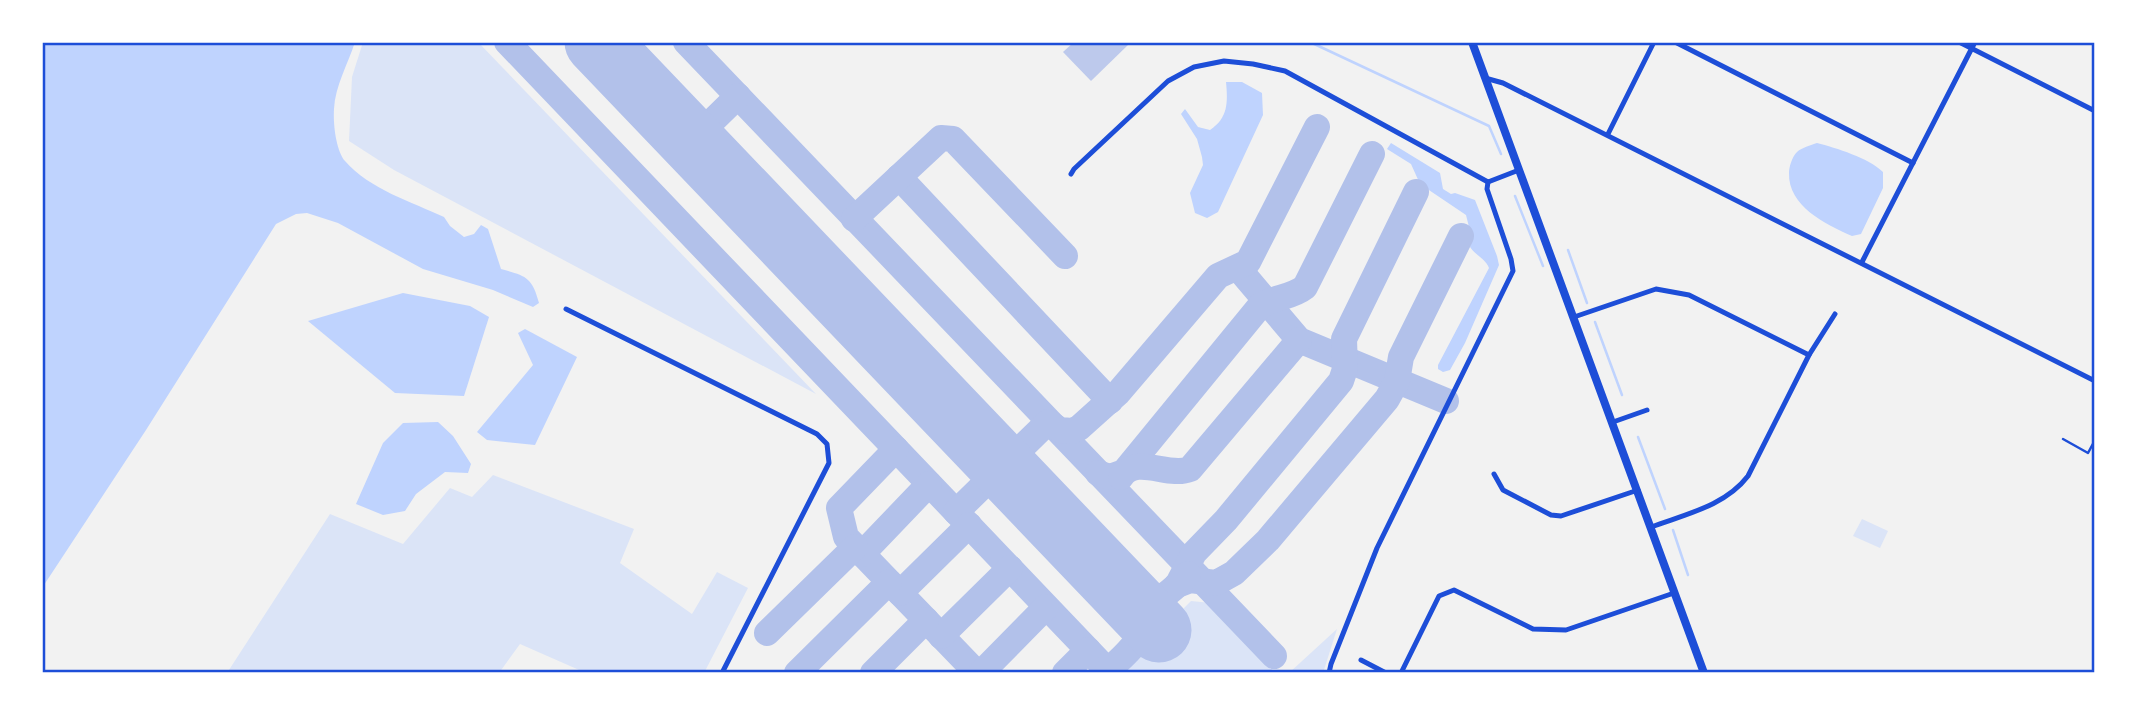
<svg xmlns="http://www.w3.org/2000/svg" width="2137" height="715" viewBox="0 0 2137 715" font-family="'PT Sans Narrow',sans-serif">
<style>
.green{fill:#dbe4f7}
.water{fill:#bfd3fe}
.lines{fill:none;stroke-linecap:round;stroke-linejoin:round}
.stream{stroke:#bfd3fe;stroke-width:2.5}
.taxiway{stroke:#b2c1ea;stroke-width:26}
.runway{stroke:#b2c1ea;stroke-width:65}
.building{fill:#bdc9ec}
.service{stroke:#1d4ed8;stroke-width:2.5}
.minor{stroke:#1d4ed8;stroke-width:5}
.secondary{stroke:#1d4ed8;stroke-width:8}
.neatline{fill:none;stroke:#1d4ed8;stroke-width:2.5}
</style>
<rect width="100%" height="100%" fill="#f2f2f2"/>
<g class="green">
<path d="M363 42H478L816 394 394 170 349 141 352 77Z"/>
<path d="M493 475 634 529 620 563 692 614 717 572 748 588 704 673H586L520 644 499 673H227L330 514 403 544 450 488 472 497Z"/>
<path d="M1862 519 1888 531 1880 548 1853 536Z"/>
<path d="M1191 601 1211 603 1275 673H1126L1129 663Z"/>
<path d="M1337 629 1323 673H1289Z"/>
</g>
<g class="water">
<path d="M42 42H355C348 64 335 86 334 109 333 124 336 150 345 161 369 189 412 202 444 217L450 226 464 237 474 234 481 225 488 229 501 269C525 276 532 276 539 303L533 307 493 290 423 269 338 223 307 213 296 214 276 224 146 430 42 588Z"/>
<path d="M1226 82H1242L1262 93 1263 115 1218 212 1207 218 1195 213 1190 193 1203 165 1202 157 1197 139 1181 114 1185 109 1198 127 1210 130C1228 118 1228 103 1226 82Z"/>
<path d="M1391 143 1440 173 1443 189 1451 194 1455 193 1475 200 1497 256 1499 265 1465 343 1450 370 1443 372 1438 369V365L1489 268C1485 258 1476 256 1470 247L1472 239 1466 215 1420 184 1411 164 1387 149Z"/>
<path d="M1817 143C1836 148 1869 158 1883 172V188L1861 234 1852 236C1825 224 1788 206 1789 173 1789 167 1792 157 1797 152 1801 148 1811 145 1817 143Z"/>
<path d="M403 293 470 306 489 317 464 396 395 393 308 321Z"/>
<path d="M525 329 577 357 535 445 487 440 477 432 533 365 518 333Z"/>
<path d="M438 422 453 436 471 464 468 473 445 472 416 494 405 511 383 515 356 504 383 443 403 423Z"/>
</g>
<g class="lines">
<g class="stream">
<path d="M1310 42 1489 126 1501 154"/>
<path d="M1515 196 1543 266"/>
<path d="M1568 250 1587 303"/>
<path d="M1595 322 1622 395"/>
<path d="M1638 437 1665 509"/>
<path d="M1673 530 1688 575"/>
</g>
<g class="taxiway">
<path d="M507 42 1110 673"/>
<path d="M686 42 1274 656"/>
<path d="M692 141 738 96"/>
<path d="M899 177 1110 401"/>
<path d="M854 219 941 138 953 139 1065 256"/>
<path d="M1238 268 1299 340 1446 401"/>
<path d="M896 449 839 508 846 537 977 673"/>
<path d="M1098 473 1110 477 1124 472 1260 306C1274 297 1291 298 1305 287L1372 154"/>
<path d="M1121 477C1136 454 1168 478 1190 469L1299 340"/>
<path d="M956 512 1048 422 1060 430 1072 431 1079 428 1118 393 1218 276 1248 262 1317 127"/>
<path d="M862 554 929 484"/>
<path d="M1180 580 1194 553 1226 520 1341 381 1345 369 1344 339 1416 192"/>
<path d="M1177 585 1190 580 1216 583 1234 573 1268 540 1387 399 1397 381 1401 357 1461 236"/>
<path d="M900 593 969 525"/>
<path d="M767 633 855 547"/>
<path d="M941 636 1010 568"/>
<path d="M1108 671C1133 646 1153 636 1131 601 1156 608 1172 591 1188 574"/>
<path d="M797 673 889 582"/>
<path d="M873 673 926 620"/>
<path d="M981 673 1046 607"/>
<path d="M1065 673 1088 650"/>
</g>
<path class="runway" d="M597 42 1159 630"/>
</g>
<path class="building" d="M1074 42H1128L1129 44 1091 81 1063 52Z"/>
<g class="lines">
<path class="service" d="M2063 439 2088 453 2095 440"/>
<g class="minor">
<path d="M1675 42 1913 163"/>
<path d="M1959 42 2095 111"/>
<path d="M1485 78 1503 83 2095 381"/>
<path d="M1608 134 1654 42"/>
<path d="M1071 174 1074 169 1168 81 1194 67 1224 61 1253 64 1285 71 1488 182 1519 170"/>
<path d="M1862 262 1975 42"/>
<path d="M566 309 817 434 827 444 829 463 722 673"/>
<path d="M1574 317 1656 289 1689 295 1809 355"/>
<path d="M1613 422 1647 410"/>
<path d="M1494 474 1503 490 1551 515 1561 516 1638 490"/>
<path d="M1651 527C1686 514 1725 506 1748 476L1809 355 1835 314"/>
<path d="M1361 660 1386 673"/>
<path d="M1329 673 1331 664 1377 548 1513 271 1511 259 1487 189 1488 182"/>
<path d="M1401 673 1439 596 1454 590 1533 629 1566 630 1674 593"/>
</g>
<path class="secondary" d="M1472 42 1704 673"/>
</g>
<rect width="2137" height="715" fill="none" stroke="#ffffff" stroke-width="88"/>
<rect x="44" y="44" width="2049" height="627" class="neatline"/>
</svg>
